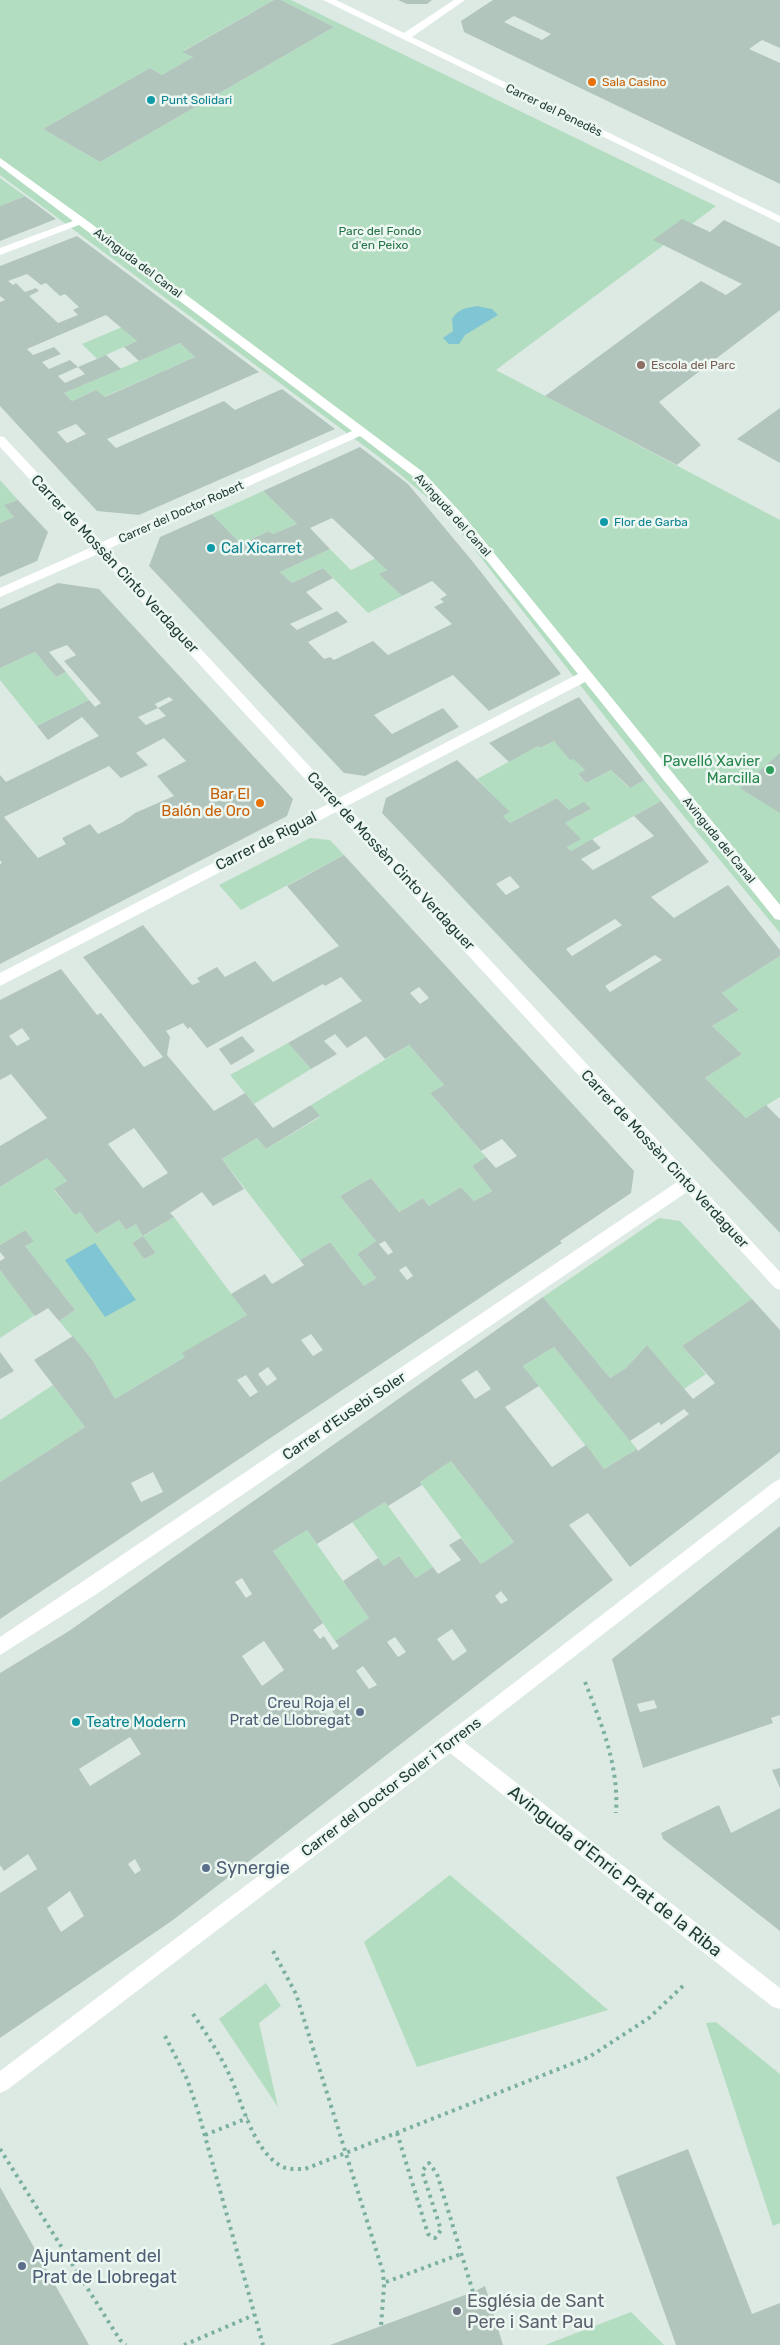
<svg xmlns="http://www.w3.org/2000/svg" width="780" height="2345" viewBox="0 0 780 2345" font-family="Rubik,sans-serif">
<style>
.green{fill:#b3ddc0;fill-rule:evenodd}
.water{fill:#80c5d4}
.building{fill:#b2c5bd;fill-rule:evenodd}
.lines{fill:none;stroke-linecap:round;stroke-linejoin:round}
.path{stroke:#7bb0a1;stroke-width:4;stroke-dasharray:3 4.5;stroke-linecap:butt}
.minor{fill:#fff;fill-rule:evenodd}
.food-dot{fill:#e8710a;stroke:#edf7f2;stroke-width:2}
.culture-dot{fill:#0f9aa8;stroke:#edf7f2;stroke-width:2}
.education-dot{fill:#8d6e63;stroke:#edf7f2;stroke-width:2}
.leisure-dot{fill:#2e9e5b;stroke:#edf7f2;stroke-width:2}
.service-dot{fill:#5c6f8a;stroke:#edf7f2;stroke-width:2}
.worship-dot{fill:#6b7280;stroke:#edf7f2;stroke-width:2}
.labels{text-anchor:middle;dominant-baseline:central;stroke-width:5;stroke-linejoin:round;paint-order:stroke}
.far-food-label{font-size:12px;fill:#c56008;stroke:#edf7f2;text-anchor:start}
.far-culture-label{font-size:12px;fill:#0d838f;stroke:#edf7f2;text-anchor:start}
.far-street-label{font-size:12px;fill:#1e3a33;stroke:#edf7f2}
.far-park-label{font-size:12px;fill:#257346;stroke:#edf7f2}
.far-education-label{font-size:12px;fill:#785e54;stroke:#edf7f2;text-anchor:start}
.culture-label{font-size:15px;fill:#0d838f;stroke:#edf7f2;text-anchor:start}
.street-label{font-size:15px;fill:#1e3a33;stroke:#edf7f2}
.leisure-label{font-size:15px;fill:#27864d;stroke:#edf7f2;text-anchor:end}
.food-label{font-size:15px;fill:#c56008;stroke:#edf7f2;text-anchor:end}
.service-label{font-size:15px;fill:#4e5e75;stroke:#edf7f2;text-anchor:end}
.near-service-label{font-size:18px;fill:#4e5e75;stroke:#edf7f2;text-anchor:start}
.near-street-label{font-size:18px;fill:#1e3a33;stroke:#edf7f2}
.near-worship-label{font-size:18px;fill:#5b616d;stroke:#edf7f2;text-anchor:start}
</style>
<rect width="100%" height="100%" fill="#ddeae4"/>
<g class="green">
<path d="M0 0H274L183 51 193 57 162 75 150 68 43 129 100 162 334 27 281 0H291L716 206 496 370 780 520V933L658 785 447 514 383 460 0 175Z"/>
<path d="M0 178 25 196 0 206Z"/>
<path d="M122 327 137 341 97 359 82 344Z"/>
<path d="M180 343 195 357 104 397 96 390 72 401 64 393Z"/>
<path d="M0 480 18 500 5 505 14 517 0 523Z"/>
<path d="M263 491 297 524 273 534 269 531 241 544 212 514Z"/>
<path d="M330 549 351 570 376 558 387 570 380 574 402 596 368 613 323 568 292 583 280 572Z"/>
<path d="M35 652 56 677 66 672 89 700 37 726 0 680V668Z"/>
<path d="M554 741 585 770 578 775 586 783 611 770 629 788 644 780 661 801 571 851 567 847 565 823 591 809 569 810 557 798 510 823 503 816 509 812 477 779 538 746 540 748Z"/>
<path d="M310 838 330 840 344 855 241 910 219 885Z"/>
<path d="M780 956V1097L746 1118 705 1078 742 1054 712 1026 739 1010 722 993Z"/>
<path d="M288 1043 311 1069 254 1104 230 1075Z"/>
<path d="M409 1045 444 1085 430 1093 486 1157 472 1166 492 1191 474 1201 461 1187 429 1206 423 1198 399 1212 371 1178 340 1196 376 1241 357 1254 376 1278 364 1286 330 1242 300 1260 222 1159 257 1138 266 1149 320 1117 311 1105Z"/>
<path d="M47 1158 67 1181 54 1190 75 1215 80 1212 96 1234 119 1220 126 1230 136 1224 144 1236 174 1217 247 1315 183 1353 185 1357 115 1399 93 1361 59 1321 75 1310 25 1246 33 1240 25 1230 0 1245V1187ZM143 1236 156 1253 144 1259 132 1243Z"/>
<path d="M659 1218 680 1221 752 1299 682 1346 706 1374 684 1389 647 1345 626 1368 610 1378 543 1297Z"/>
<path d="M0 1270 35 1315 0 1338Z"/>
<path d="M554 1347 637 1449 604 1469 523 1366Z"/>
<path d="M53 1385 85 1427 0 1482V1420Z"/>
<path d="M451 1461 514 1542 481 1564 420 1482Z"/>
<path d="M385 1502 433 1567 416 1578 399 1556 384 1566 352 1522Z"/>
<path d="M307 1530 369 1618 335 1641 273 1551Z"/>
<path d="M450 1875 608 2010 417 2067 364 1942Z"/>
<path d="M266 1983 281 2006 259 2023 278 2107 219 2019Z"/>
<path d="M716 2022 780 2074V2223L773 2226 706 2023Z"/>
<path d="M631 2312 664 2345H545Z"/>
</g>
<g class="water">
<path d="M477 306 492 309 498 315 465 335 459 344H449L443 338 453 331 452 319C458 309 466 308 477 306Z"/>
<path d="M95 1243 136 1300 105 1317 65 1260Z"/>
</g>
<g class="building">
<path d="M274 0H281L334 27 100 162 43 129 150 68 162 75 193 57 182 52Z"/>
<path d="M398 0H432L427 4H407Z"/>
<path d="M493 0H780V48L762 40 749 49 780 63V184L464 32 461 21ZM514 16 551 34 542 40 504 22Z"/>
<path d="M25 196 56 219 0 241V206Z"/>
<path d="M682 219 710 232 724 220 780 247V310L659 402 701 445 677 465 545 396 701 281 726 295 742 284 653 240Z"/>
<path d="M77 236 259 372 107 439 116 448 224 401 235 410 282 389 335 429 139 515 97 511 0 406V302L5 300 0 296V266ZM27 274 41 285 46 283 60 296 65 294 79 307 73 310 78 315 58 323 29 296 39 291 36 288 25 292 16 283 13 285 8 281ZM106 315 137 341 124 347 139 361 180 343 195 357 105 397 96 390 72 401 64 393 121 369 106 355 78 367 85 374 65 383 58 376 78 367 70 360 49 369 42 362 61 354 54 347 33 355 27 349ZM76 424 86 434 67 443 57 432Z"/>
<path d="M780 408V463L737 439Z"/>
<path d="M360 447 408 484 473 562 561 674 489 711 453 675 374 715 392 734 443 708 459 727 365 776 344 773 149 566 160 537 212 514 241 544 269 531 273 534 297 524 263 491ZM332 518 387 570 379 574 402 596 432 581 447 595 440 599 444 602 434 607 452 624 388 655 373 641 334 660 330 657 324 659 308 642 348 622 337 611 297 630 290 624 323 609 306 592 333 578 323 568 292 583 280 572 330 549 310 528Z"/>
<path d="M18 500 48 532 37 561 0 577V523L14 517 4 505Z"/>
<path d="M58 583 99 589 293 799 287 816 0 964V864L2 863 0 860V775L6 782 99 736 82 717 48 740 37 726 89 700 95 707 101 703 64 661 76 655 67 645 49 652 66 672 56 677 35 652 0 668V609ZM169 697 173 700 158 708 166 716 146 725 138 717 158 708 155 704ZM164 738 186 761 157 776 174 796 135 813 123 822 98 834 90 824 62 838 66 844 38 858 4 817 109 766 121 778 148 765 136 753Z"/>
<path d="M579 697 598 722 644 780 630 788 611 770 586 783 578 774 585 770 573 759 570 760 554 741 540 748 538 746 509 762 489 743Z"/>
<path d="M780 753V813L740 788Z"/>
<path d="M457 760 510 812 503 816 510 823 557 798 569 810 584 802 591 809 565 823 581 839 567 847 571 851 592 839 601 848 581 859 593 870 654 836 634 816 661 801 709 862 651 897 674 918 728 885 780 950V956L722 993 739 1010 712 1026 742 1054 705 1078 746 1118 766 1105 780 1119V1233L382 813 386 798ZM510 876 520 887 506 895 496 884ZM615 919 622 925 572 956 566 949ZM655 955 662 960 610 992 605 986Z"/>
<path d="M344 855 634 1171 631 1193 560 1241 562 1243 0 1619V1482L85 1427 34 1360 73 1336 93 1361 115 1399 185 1357 182 1353 247 1315 231 1294 265 1274 272 1284 304 1265 300 1260 330 1242 364 1286 376 1278 357 1254 376 1241 340 1196 371 1178 399 1212 423 1198 429 1206 461 1187 474 1201 492 1191 472 1166 486 1157 496 1168 517 1156 502 1139 481 1151 430 1093 444 1085 409 1045 385 1059 366 1036 347 1048 335 1034 324 1041 337 1054 311 1069 288 1043 362 1001 341 977 325 986 323 984 207 1048 190 1027 188 1029 183 1023 166 1031 170 1037 167 1055 214 1111 245 1093 273 1128 311 1105 320 1116 266 1149 257 1138 222 1159 244 1189 213 1206 202 1192 170 1213 174 1217 143 1236 136 1224 126 1230 119 1220 96 1234 80 1212 75 1215 54 1189 67 1181 47 1158 0 1187V1146L47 1118 11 1074 0 1080V1000L61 969 97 1015 101 1013 144 1067 163 1057 83 957 143 925 192 985 200 982 197 978 217 967 225 977 255 961 273 982 339 946 287 886ZM419 987 429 998 420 1004 410 993ZM22 1028 30 1039 17 1046 9 1036ZM134 1128 168 1173 143 1188 108 1144ZM385 1241 393 1252 388 1255 379 1244ZM406 1266 413 1276 407 1280 399 1270ZM311 1334 323 1350 313 1356 301 1340ZM268 1367 277 1379 267 1386 258 1374ZM246 1375 258 1392 250 1397 237 1380ZM153 1472 163 1492 141 1502 131 1483Z"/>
<path d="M242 1036 255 1051 231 1065 219 1049Z"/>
<path d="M25 1230 34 1241 25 1246 75 1310 59 1321 48 1308 35 1316 0 1270V1261L5 1258 0 1252V1245Z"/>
<path d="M143 1236 156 1253 144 1259 132 1243Z"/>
<path d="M543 1297 610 1378 626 1368 647 1345 693 1399 715 1383 682 1346 752 1299 780 1330V1452L630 1567 588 1513 569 1525 613 1580 173 1920 0 2038V1893L37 1869 28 1854 4 1871 0 1865V1673L69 1631ZM554 1347 630 1441 659 1422 661 1425 684 1409 689 1414 638 1451 637 1449 604 1469 586 1445 552 1467 505 1407 539 1386 523 1366ZM477 1370 491 1389 475 1399 461 1380ZM451 1461 514 1542 481 1564 461 1538 449 1545 461 1560 438 1574 433 1567 416 1578 399 1556 384 1566 378 1558 343 1581 369 1618 335 1641 339 1646 333 1650 324 1636 320 1639 313 1630 323 1623 273 1551 307 1530 317 1544 385 1502 388 1506 422 1485 420 1482ZM242 1578 252 1594 246 1598 235 1582ZM501 1591 508 1600 501 1604 495 1596ZM452 1629 467 1651 453 1661 437 1639ZM395 1637 406 1652 398 1657 387 1642ZM264 1641 284 1670 262 1686 242 1656ZM363 1666 377 1685 369 1689 356 1671ZM323 1697 335 1715 330 1720 317 1702ZM130 1737 141 1754 90 1786 79 1769ZM135 1859 141 1870 135 1874 128 1864ZM70 1891 84 1916 61 1932 47 1908Z"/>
<path d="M0 1352 14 1371 0 1379Z"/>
<path d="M780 1526V1715L771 1718 773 1723 643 1768 612 1659ZM654 1700 657 1708 640 1712 637 1704Z"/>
<path d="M780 1768V1788L772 1770Z"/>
<path d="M719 1805 731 1833 780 1808V1931L663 1839 661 1833Z"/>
<path d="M688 2149 752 2314 780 2303V2345H676L616 2177Z"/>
<path d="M0 2187 89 2345H0Z"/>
<path d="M485 2286 503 2345H330L473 2292Z"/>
</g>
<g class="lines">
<g class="path">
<path d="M585 1682C602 1725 619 1766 616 1813"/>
<path d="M273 1951 296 1994 383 2272 384 2286 381 2326"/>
<path d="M193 2014C206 2033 219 2053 229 2074 243 2103 251 2146 279 2165 286 2170 296 2169 305 2169L589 2057 649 2018 684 1985"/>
<path d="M165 2036 187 2079 198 2111 263 2345"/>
<path d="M397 2133 428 2234 435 2238 441 2230 422 2171 429 2163 437 2174 473 2292"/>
<path d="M205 2135 248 2118"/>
<path d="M0 2149 120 2340 126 2345"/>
<path d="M386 2282 461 2254"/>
<path d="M184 2345 254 2315"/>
</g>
<g class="minor">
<path d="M323 0H336L404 33 454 0H465L412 37 780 216V223Z"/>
<path d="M0 158 85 219 423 472 463 515 780 905V920L775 919 585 682 347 806 780 1272V1290L775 1288 687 1192 95 1595 0 1655V1637L677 1182 336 812 0 986V973L328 804 98 554 0 597V588L92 547 0 447V436L4 437 102 542 352 431 79 225 0 255V248L73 221 0 166ZM360 436 415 478 455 521 578 674 339 798 108 549Z"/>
<path d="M780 1479V1497L464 1742 780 1988V2009L773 2007 450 1753 7 2090 0 2093V2071L493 1699 774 1482Z"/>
</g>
</g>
<g class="food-dot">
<circle cx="592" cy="82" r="5"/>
<circle cx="260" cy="803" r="5"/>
</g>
<g class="culture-dot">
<circle cx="151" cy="100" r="5"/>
<circle cx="604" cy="522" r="5"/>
<circle cx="211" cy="548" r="5"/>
<circle cx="76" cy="1722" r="5"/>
</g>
<circle class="education-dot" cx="641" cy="365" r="5"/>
<circle class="leisure-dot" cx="770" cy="770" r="5"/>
<g class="service-dot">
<circle cx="360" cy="1712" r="5"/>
<circle cx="206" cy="1868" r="5"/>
<circle cx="22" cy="2266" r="5"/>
</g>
<circle class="worship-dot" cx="457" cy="2311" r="5"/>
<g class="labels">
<g class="far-food-label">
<text x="602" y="82">Sala Casino</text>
</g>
<g class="far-culture-label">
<text x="161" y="100">Punt Solidari</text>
<text x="614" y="522">Flor de Garba</text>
</g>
<g class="far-street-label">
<text transform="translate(554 110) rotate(26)">Carrer del Penedès</text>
<text transform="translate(138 263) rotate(37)">Avinguda del Canal</text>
<text transform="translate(181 512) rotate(-24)">Carrer del Doctor Robert</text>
<text transform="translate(453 515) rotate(48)">Avinguda del Canal</text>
<text transform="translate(719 840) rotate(51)">Avinguda del Canal</text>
</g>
<g class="far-park-label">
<text x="380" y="231">Parc del Fondo<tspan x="380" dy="14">d'en Peixo</tspan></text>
</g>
<g class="far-education-label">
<text x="651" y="365">Escola del Parc</text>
</g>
<g class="culture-label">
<text x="221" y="548">Cal Xicarret</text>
<text x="86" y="1722">Teatre Modern</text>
</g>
<g class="street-label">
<text transform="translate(115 564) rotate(47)">Carrer de Mossèn Cinto Verdaguer</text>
<text transform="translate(266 841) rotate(-27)">Carrer de Rigual</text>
<text transform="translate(391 861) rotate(47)">Carrer de Mossèn Cinto Verdaguer</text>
<text transform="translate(665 1159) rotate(47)">Carrer de Mossèn Cinto Verdaguer</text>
<text transform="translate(344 1416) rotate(-34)">Carrer d'Eusebi Soler</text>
<text transform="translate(391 1787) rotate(-37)">Carrer del Doctor Soler i Torrens</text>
</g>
<g class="leisure-label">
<text x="760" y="761">Pavelló Xavier<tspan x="760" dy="17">Marcilla</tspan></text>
</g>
<g class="food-label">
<text x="250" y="794">Bar El<tspan x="250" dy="17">Balón de Oro</tspan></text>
</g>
<g class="service-label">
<text x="350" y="1703">Creu Roja el<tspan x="350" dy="17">Prat de Llobregat</tspan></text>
</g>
<g class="near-service-label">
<text x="216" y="1868">Synergie</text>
<text x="32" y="2256">Ajuntament del<tspan x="32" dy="21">Prat de Llobregat</tspan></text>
</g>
<g class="near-street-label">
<text transform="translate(615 1871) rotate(38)">Avinguda d'Enric Prat de la Riba</text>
</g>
<g class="near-worship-label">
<text x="467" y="2301">Església de Sant<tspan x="467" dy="21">Pere i Sant Pau</tspan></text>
</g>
</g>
</svg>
